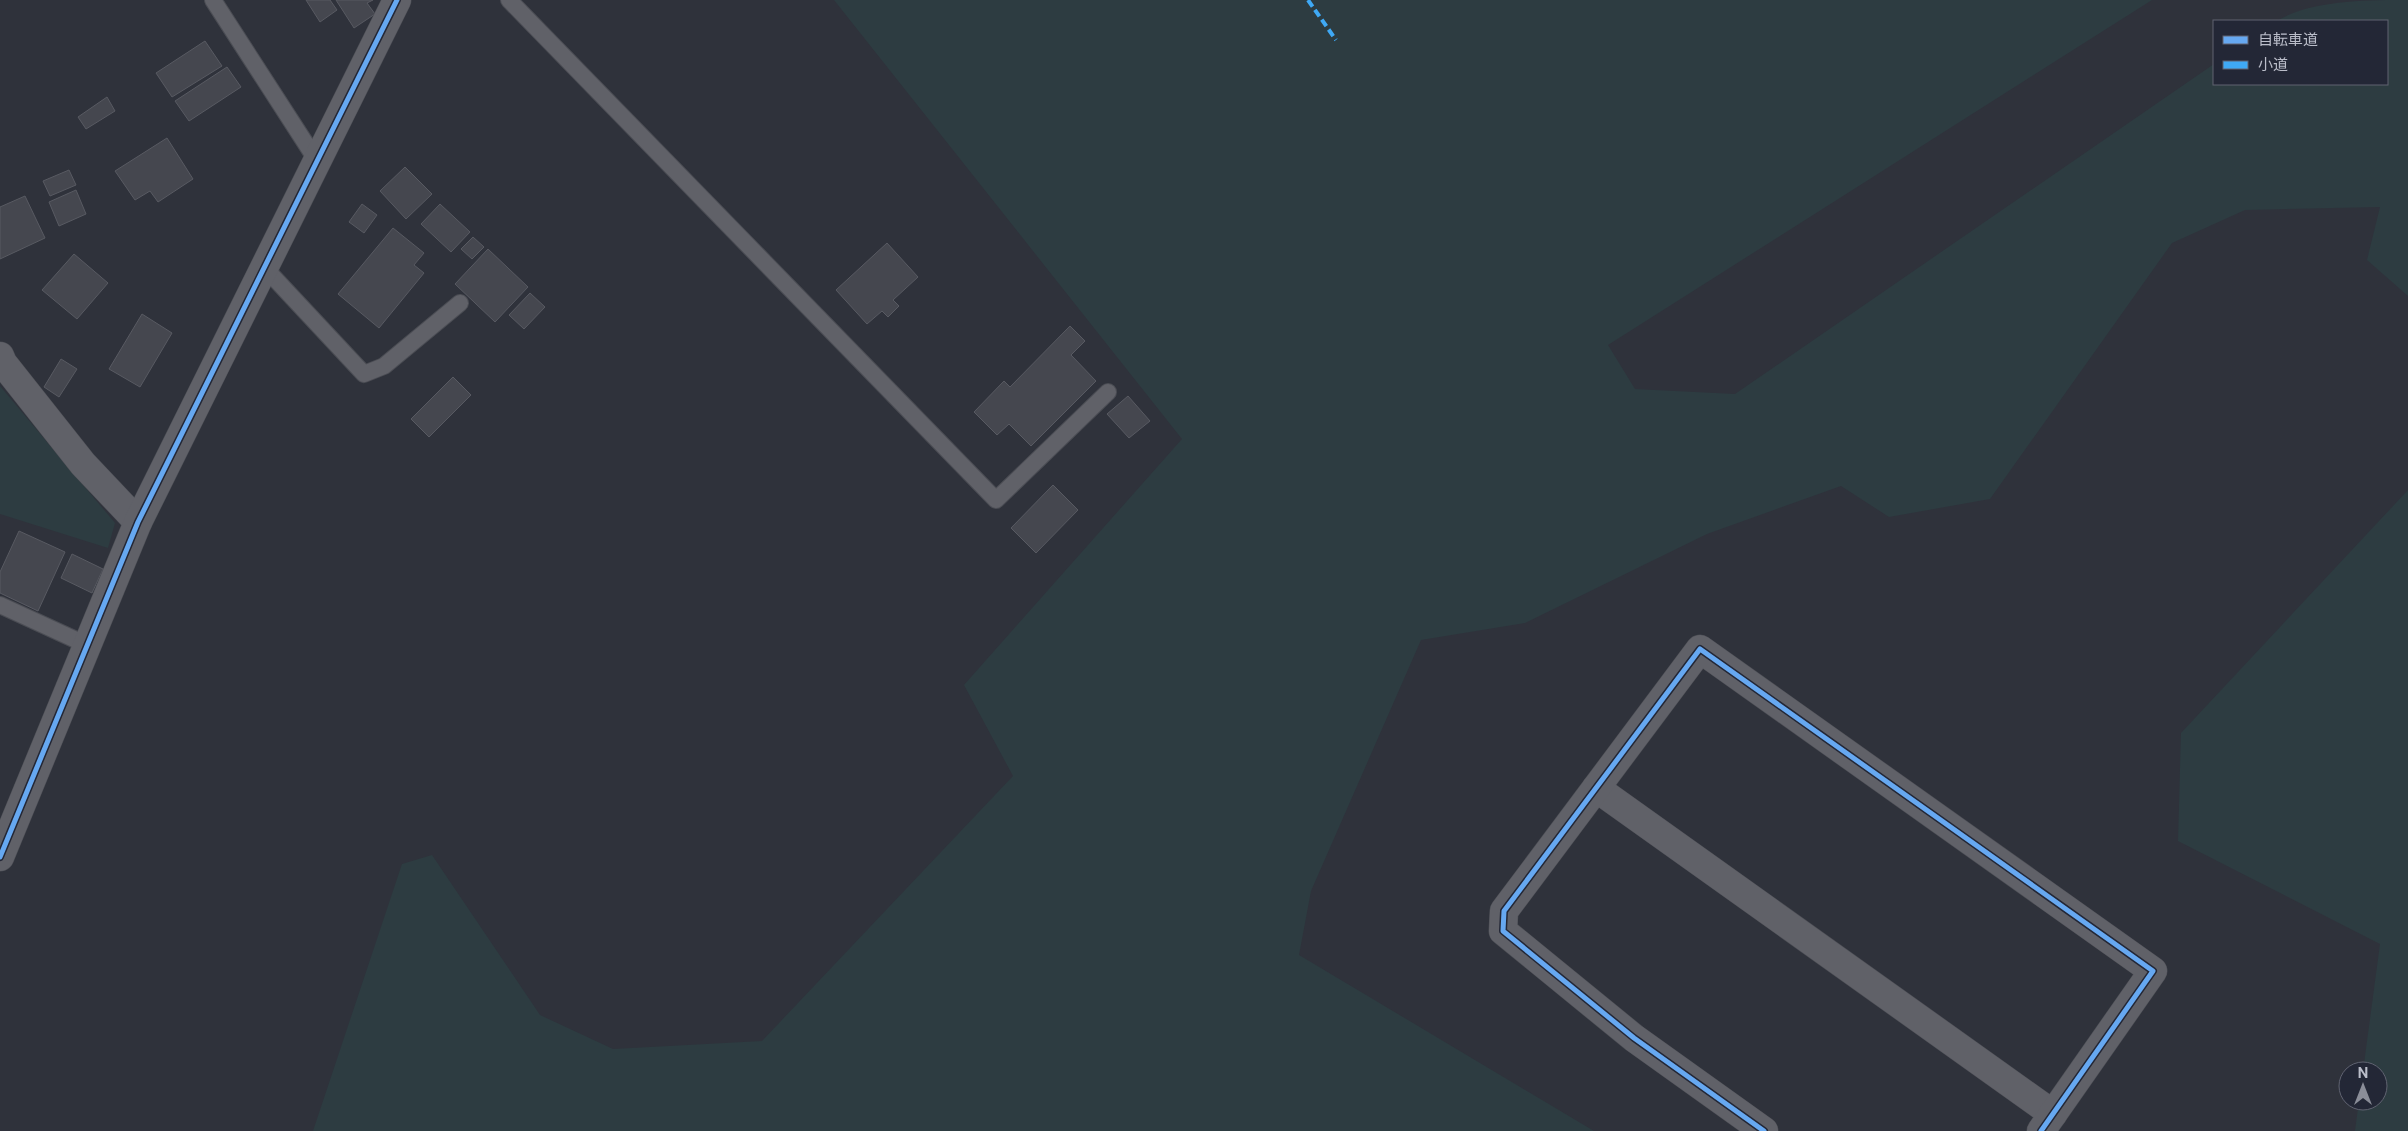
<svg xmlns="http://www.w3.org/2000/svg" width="2408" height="1131" viewBox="0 0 2408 1131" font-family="'Public Sans','Noto Sans JP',sans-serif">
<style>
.green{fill:#2d3c41}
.building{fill:#45474f;stroke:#585a62}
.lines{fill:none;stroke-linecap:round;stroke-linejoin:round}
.service-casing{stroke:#4b4d54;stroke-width:18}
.minor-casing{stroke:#4b4d54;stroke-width:29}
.service{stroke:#606168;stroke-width:16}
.minor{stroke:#606168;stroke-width:28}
.quiet{stroke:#3fa9f5;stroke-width:4;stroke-dasharray:8 4;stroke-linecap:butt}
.cycleway-casing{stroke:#232736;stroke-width:8}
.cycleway{stroke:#66a8f1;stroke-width:5}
</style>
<rect width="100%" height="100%" fill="#2f323b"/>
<g class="green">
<path d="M834 0H2152L1608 345 1635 389 1735 394 2214 64V84H2387V21H2277C2310 0 2369 0 2408 0V296L2367 260 2380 207 2245 210 2172 243 1990 499 1889 517 1841 486 1707 534 1525 623 1421 640 1311 891 1299 955 1594 1131H313L402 864 432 855 540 1015 613 1049 762 1041 1013 776 964 685 1182 439Z"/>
<path d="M0 386 115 523 108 548 0 514Z"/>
<path d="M2408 490V1131H2355L2359 1101H2378V1071H2363L2380 944 2178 841 2181 733Z"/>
</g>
<g class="building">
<path d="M306 0H330L337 10 320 22Z"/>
<path d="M336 0H373L367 3 375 14 354 28Z"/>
<path d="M205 41 222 66 172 97 156 73Z"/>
<path d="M227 67 241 87 189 121 175 101Z"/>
<path d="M107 97 115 111 86 129 78 117Z"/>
<path d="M167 138 193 179 158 202 150 191 135 200 115 171Z"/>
<path d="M405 167 432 194 406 219 380 191Z"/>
<path d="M69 170 76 185 50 196 43 181Z"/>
<path d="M76 190 86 214 59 226 49 202Z"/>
<path d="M25 196 45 238 0 259V207Z"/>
<path d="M362 204 377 215 364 233 349 222Z"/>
<path d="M440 204 470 232 451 252 421 224Z"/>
<path d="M393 228 424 253 414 265 424 273 379 328 338 294Z"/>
<path d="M473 237 484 247 472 259 461 249Z"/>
<path d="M887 243 918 277 893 300 899 306 888 317 882 311 867 324 836 290Z"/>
<path d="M488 249 528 287 495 322 455 284Z"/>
<path d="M74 254 108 283 77 319 42 290Z"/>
<path d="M530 293 545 307 524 329 509 315Z"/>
<path d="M142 314 172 333 140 387 109 369Z"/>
<path d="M1070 326 1085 341 1071 355 1096 381 1031 446 1009 424 997 435 974 412 1004 381 1010 387Z"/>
<path d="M61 359 77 369 59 397 44 387Z"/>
<path d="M453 377 471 395 429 437 411 419Z"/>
<path d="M1128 396 1150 421 1129 438 1107 414Z"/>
<path d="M1053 485 1078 510 1036 553 1011 528Z"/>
<path d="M19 531 65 552 38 611 0 593V572Z"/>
<path d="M72 554 103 569 92 593 61 578Z"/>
</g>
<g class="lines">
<g class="service-casing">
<g id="service">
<path d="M213 0 317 161"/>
<path d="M509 0 996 500 1108 392"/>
<path d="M264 267 364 374 384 366 460 303"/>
<path d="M0 605 87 645"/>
</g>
</g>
<g class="minor-casing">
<g id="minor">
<path d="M0 356 3 363 83 464 138 522"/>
<path d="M1596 788 2053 1114"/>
<path d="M0 857 138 522 397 0"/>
<path d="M1764 1131 1634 1038 1503 931 1504 911 1700 649 2153 971 2041 1131"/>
</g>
</g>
<use href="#service" class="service"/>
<use href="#minor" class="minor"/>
<path class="quiet" d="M1308 0 1336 40"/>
<g class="cycleway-casing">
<g id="cycleway">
<path d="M0 857 138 522 397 0"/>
<path d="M1764 1131 1634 1038 1503 931 1504 911 1700 649 2153 971 2041 1131"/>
</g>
</g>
<use href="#cycleway" class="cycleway"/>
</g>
<rect x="2213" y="20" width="175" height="65" fill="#232736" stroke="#606371"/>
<rect x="2223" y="36" width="25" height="8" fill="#66a8f1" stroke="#606371"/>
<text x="2258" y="45" font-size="15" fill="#bbbeca">自転車道</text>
<rect x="2223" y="61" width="25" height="8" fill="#3fa9f5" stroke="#606371"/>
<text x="2258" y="70" font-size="15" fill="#bbbeca">小道</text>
<g transform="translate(2363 1086)"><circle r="24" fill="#232736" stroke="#606371"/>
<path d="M0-4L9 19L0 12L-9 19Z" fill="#8a8d98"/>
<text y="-8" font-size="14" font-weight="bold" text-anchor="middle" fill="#bbbeca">N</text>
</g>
</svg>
